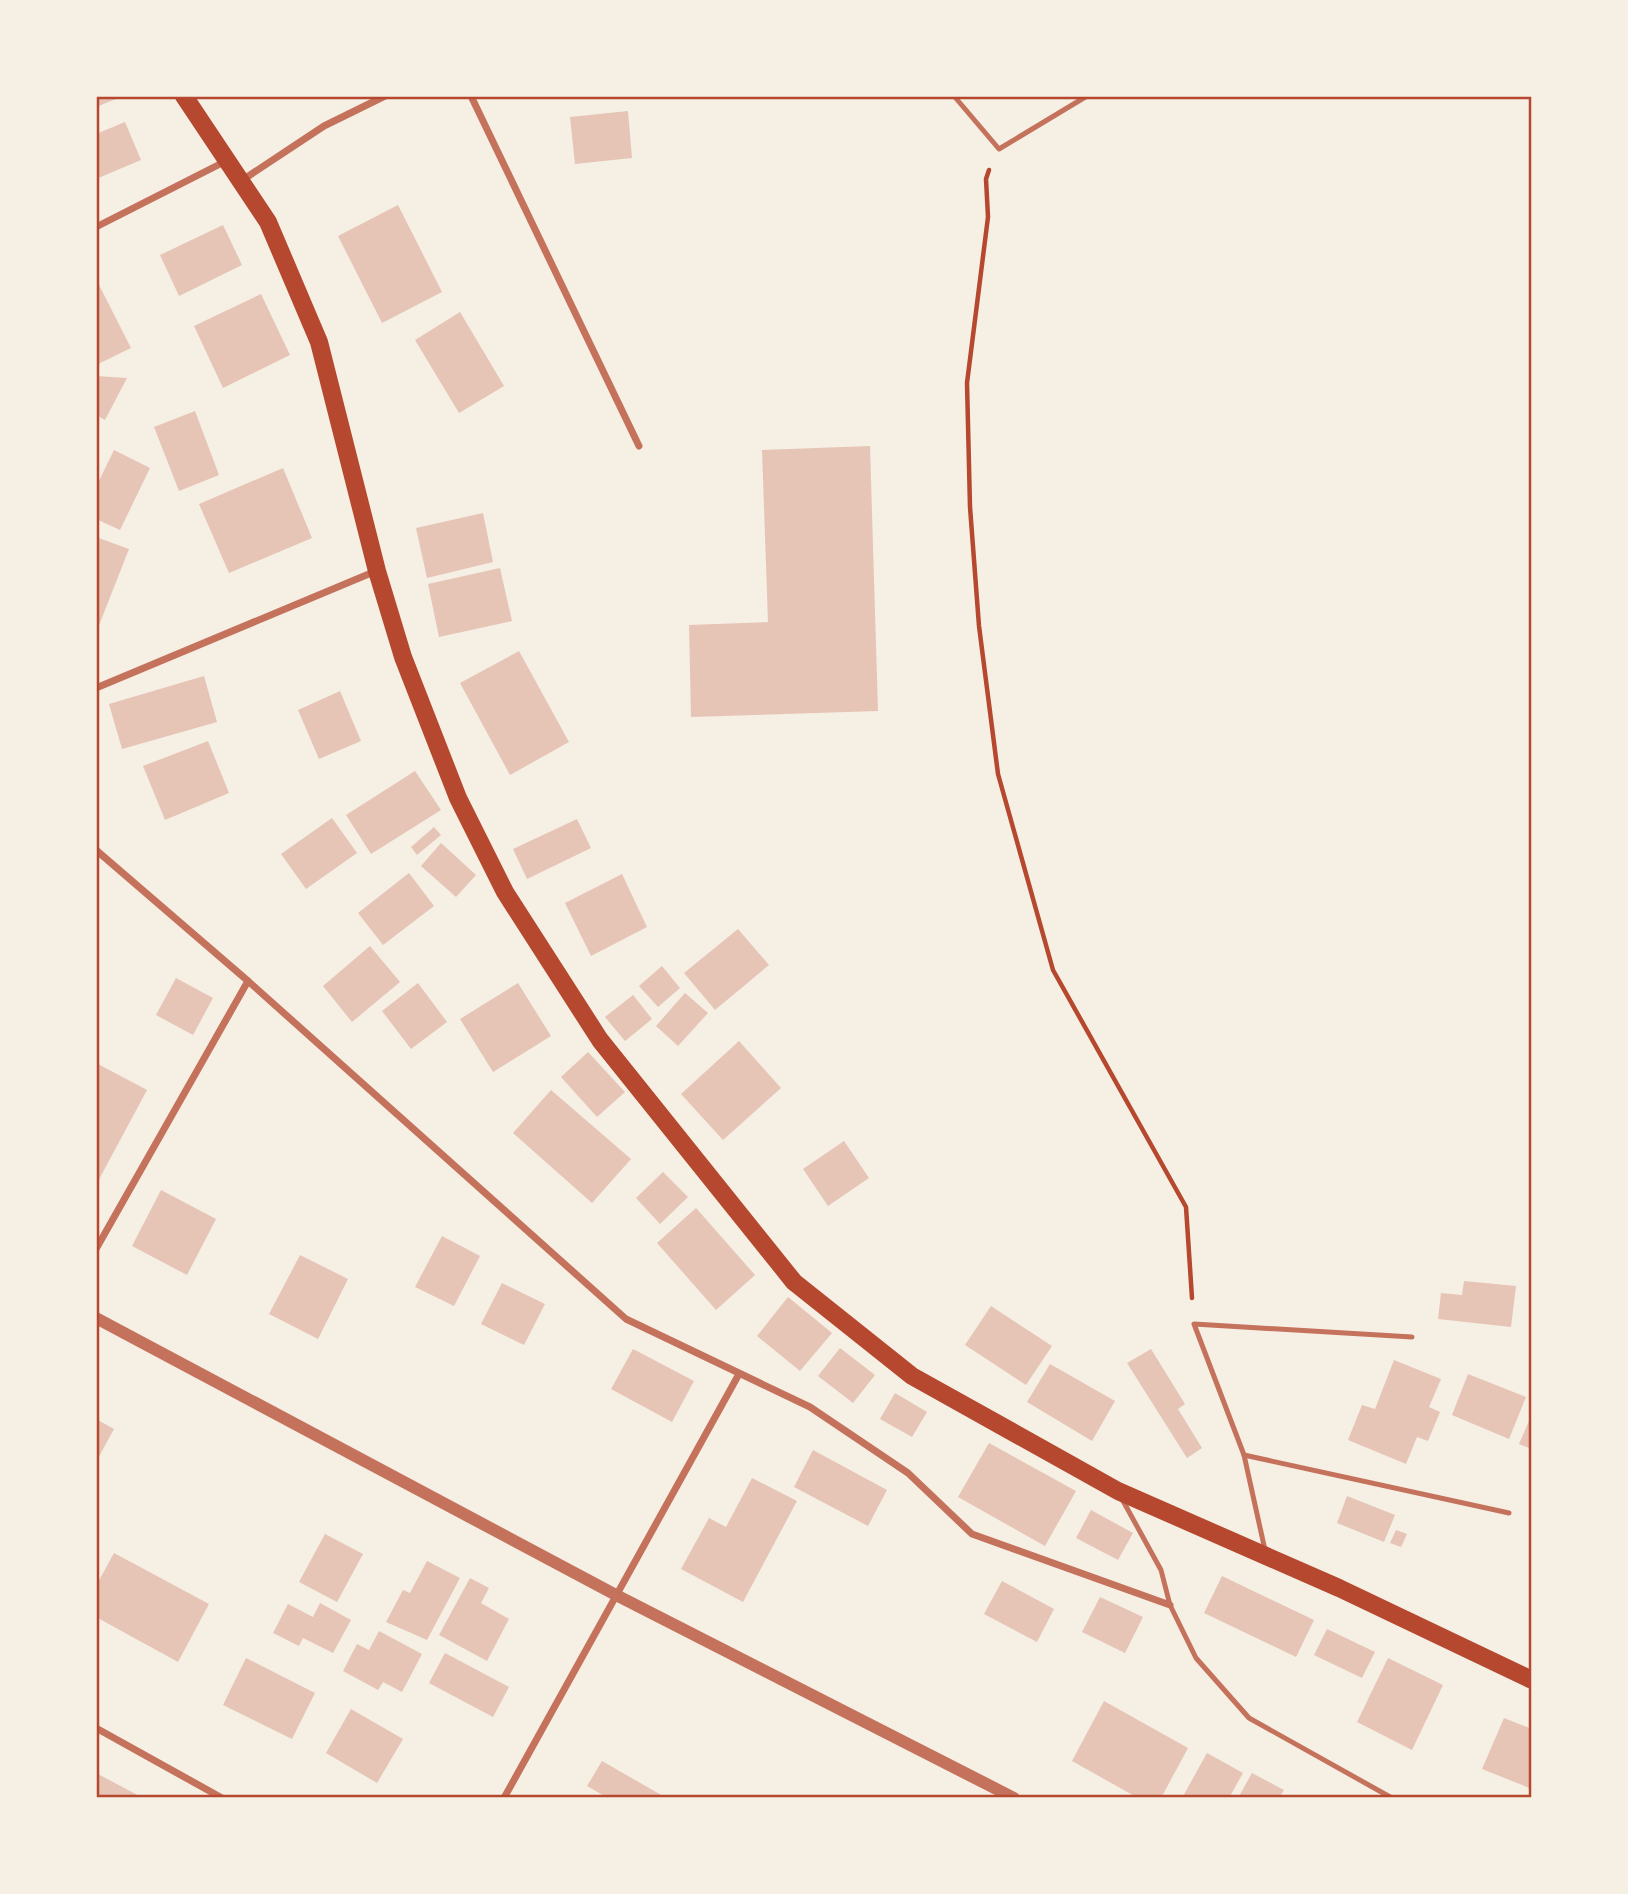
<svg xmlns="http://www.w3.org/2000/svg" width="1628" height="1894" viewBox="0 0 1628 1894" font-family="Commissioner,sans-serif">
<style>
.building{fill:#e6c5b7}
.lines{fill:none;stroke-linecap:round;stroke-linejoin:round}
.path{stroke:#b5482f;stroke-width:4.5}
.service{stroke:#c5725c;stroke-width:5}
.minor{stroke:#c5725c;stroke-width:7}
.tertiary{stroke:#c5725c;stroke-width:12}
.primary{stroke:#b5482f;stroke-width:18}
.neatline{fill:none;stroke:#b5482f;stroke-width:2.5}
</style>
<rect width="100%" height="100%" fill="#f6efe4"/>
<g class="building">
<path d="M96 96H115L116 99 96 107Z"/>
<path d="M628 111 632 158 575 164 570 117Z"/>
<path d="M125 122 141 160 96 179V134Z"/>
<path d="M398 205 442 292 382 323 338 236Z"/>
<path d="M223 225 242 265 179 296 160 255Z"/>
<path d="M96 279 131 348 96 365Z"/>
<path d="M261 294 290 355 223 388 194 326Z"/>
<path d="M460 312 504 386 459 413 415 340Z"/>
<path d="M96 376 127 378 105 420 96 415Z"/>
<path d="M195 411 219 475 179 491 154 427Z"/>
<path d="M870 446 878 711 691 717 689 625 768 622 762 450Z"/>
<path d="M114 450 150 468 120 530 96 519V487Z"/>
<path d="M283 468 312 538 229 573 199 504Z"/>
<path d="M483 513 493 562 427 578 416 528Z"/>
<path d="M96 537 129 549 96 633Z"/>
<path d="M500 568 512 621 439 637 428 584Z"/>
<path d="M519 651 569 742 510 775 460 683Z"/>
<path d="M204 676 217 722 122 749 109 704Z"/>
<path d="M340 691 361 741 319 759 298 710Z"/>
<path d="M208 741 229 793 165 820 143 766Z"/>
<path d="M415 771 441 810 371 854 346 815Z"/>
<path d="M332 818 357 853 306 889 281 854Z"/>
<path d="M577 819 591 848 527 879 513 849Z"/>
<path d="M434 827 441 835 417 855 411 847Z"/>
<path d="M441 843 476 875 456 897 421 866Z"/>
<path d="M409 873 434 906 383 945 358 913Z"/>
<path d="M622 874 647 927 591 956 565 903Z"/>
<path d="M738 929 769 965 715 1010 684 973Z"/>
<path d="M370 946 400 982 352 1022 323 986Z"/>
<path d="M662 966 680 988 658 1007 639 986Z"/>
<path d="M176 978 213 998 193 1035 156 1015Z"/>
<path d="M418 983 447 1022 411 1049 382 1011Z"/>
<path d="M518 983 551 1036 493 1072 460 1019Z"/>
<path d="M685 993 708 1013 678 1046 656 1026Z"/>
<path d="M633 995 652 1019 625 1041 605 1017Z"/>
<path d="M739 1041 781 1088 723 1140 681 1094Z"/>
<path d="M588 1052 625 1092 597 1117 561 1077Z"/>
<path d="M96 1063 147 1090 96 1185Z"/>
<path d="M551 1090 631 1159 592 1203 513 1133Z"/>
<path d="M844 1141 869 1178 828 1206 803 1169Z"/>
<path d="M663 1172 688 1197 660 1224 636 1198Z"/>
<path d="M161 1190 216 1219 187 1275 132 1246Z"/>
<path d="M696 1208 755 1275 716 1310 657 1243Z"/>
<path d="M442 1236 480 1256 454 1306 415 1287Z"/>
<path d="M300 1255 348 1279 318 1339 269 1314Z"/>
<path d="M1464 1281 1516 1286 1511 1327 1438 1319 1441 1293 1462 1295Z"/>
<path d="M502 1283 545 1304 524 1345 481 1324Z"/>
<path d="M788 1297 832 1333 800 1371 757 1336Z"/>
<path d="M991 1306 1052 1346 1026 1385 965 1345Z"/>
<path d="M840 1348 875 1375 853 1403 818 1376Z"/>
<path d="M633 1349 694 1381 672 1422 611 1389Z"/>
<path d="M1151 1349 1185 1404 1178 1409 1202 1448 1187 1458 1127 1363Z"/>
<path d="M1394 1360 1441 1379 1429 1407 1440 1412 1428 1441 1417 1437 1406 1464 1348 1440 1362 1405 1375 1409Z"/>
<path d="M1050 1364 1115 1401 1092 1441 1027 1402Z"/>
<path d="M1468 1374 1526 1397 1509 1439 1452 1415Z"/>
<path d="M895 1393 927 1412 912 1437 880 1419Z"/>
<path d="M1532 1414V1449L1519 1444Z"/>
<path d="M96 1419 114 1429 96 1462Z"/>
<path d="M989 1443 1076 1491 1045 1546 958 1497Z"/>
<path d="M813 1450 887 1490 868 1526 794 1487Z"/>
<path d="M752 1478 797 1501 743 1602 681 1569 709 1518 726 1527Z"/>
<path d="M1347 1496 1395 1515 1384 1542 1337 1523Z"/>
<path d="M1091 1510 1133 1533 1118 1560 1076 1538Z"/>
<path d="M1396 1530 1407 1534 1401 1547 1390 1543Z"/>
<path d="M325 1534 363 1554 337 1602 299 1582Z"/>
<path d="M114 1553 209 1604 178 1662 96 1617V1586Z"/>
<path d="M427 1561 460 1578 427 1640 386 1622 403 1590 410 1593Z"/>
<path d="M1222 1576 1314 1620 1296 1657 1204 1613Z"/>
<path d="M470 1578 489 1588 481 1603 509 1619 487 1661 439 1635Z"/>
<path d="M1002 1581 1054 1609 1037 1642 984 1614Z"/>
<path d="M1100 1597 1143 1617 1125 1653 1082 1632Z"/>
<path d="M320 1603 351 1620 333 1653 303 1638 299 1646 273 1633 288 1604 313 1617Z"/>
<path d="M1327 1629 1375 1652 1362 1678 1314 1655Z"/>
<path d="M379 1631 422 1654 402 1692 383 1682 378 1690 343 1671 357 1644 369 1650Z"/>
<path d="M445 1653 509 1687 493 1717 429 1683Z"/>
<path d="M246 1658 315 1693 292 1739 223 1705Z"/>
<path d="M1388 1658 1443 1685 1412 1750 1357 1722Z"/>
<path d="M1104 1701 1188 1748 1161 1798H1138L1072 1761Z"/>
<path d="M351 1709 403 1739 377 1783 326 1753Z"/>
<path d="M1504 1718 1532 1729V1789L1482 1769Z"/>
<path d="M1207 1753 1243 1773 1229 1798H1182Z"/>
<path d="M602 1761 663 1796 662 1798H608L587 1786Z"/>
<path d="M1252 1773 1284 1790 1279 1798H1238Z"/>
<path d="M98 1774 143 1798H96Z"/>
</g>
<g class="lines">
<path class="path" d="M989 170 986 179 988 217 967 383 970 507 979 626 998 774 1053 970 1186 1207 1192 1298"/>
<g class="service">
<path d="M954 96 999 149 1087 96"/>
<path d="M1244 1455 1509 1513"/>
<path d="M1122 1499 1161 1570 1170 1605 1196 1658 1249 1718 1392 1798"/>
<path d="M1265 1550 1244 1455 1194 1324 1412 1337"/>
</g>
<g class="minor">
<path d="M471 96 639 446"/>
<path d="M241 181 324 126 385 96"/>
<path d="M96 227 226 161"/>
<path d="M96 688 376 571"/>
<path d="M96 850 248 981 96 1249"/>
<path d="M248 981 626 1319 810 1407 908 1473 972 1534 1170 1605"/>
<path d="M96 1728 222 1798"/>
<path d="M504 1798 739 1374"/>
</g>
<path class="tertiary" d="M96 1318 616 1595 1014 1798"/>
<path class="primary" d="M184 96 268 222 319 342 377 571 403 657 458 798 505 892 600 1040 794 1282 912 1376 1118 1491 1339 1588 1532 1680"/>
</g>
<rect width="1628" height="1894" fill="none" stroke="#f6efe4" stroke-width="196"/>
<rect x="98" y="98" width="1432" height="1698" class="neatline"/>
</svg>
